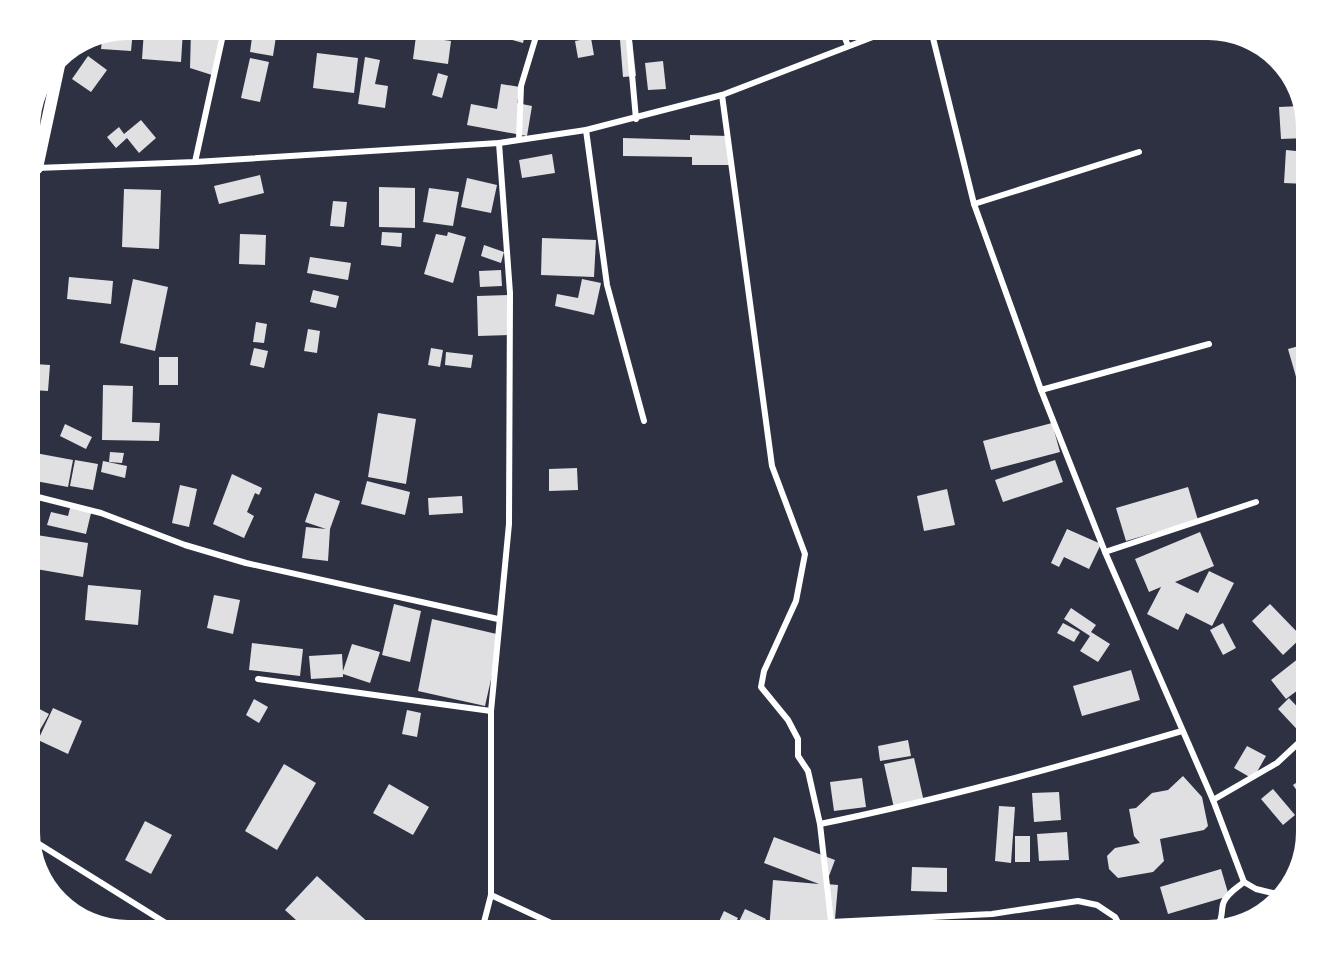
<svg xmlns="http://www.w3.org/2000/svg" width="1336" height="960" viewBox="0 0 1336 960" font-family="'Varela Round',sans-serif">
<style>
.building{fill:#e0e0e3}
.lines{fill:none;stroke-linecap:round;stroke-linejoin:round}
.minor{stroke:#fff;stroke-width:6}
.secondary{stroke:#fff;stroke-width:12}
</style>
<rect width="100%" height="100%" fill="#2d3142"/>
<g class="building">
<path d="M128 30H133L131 51 101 49 102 40Z"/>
<path d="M144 30H183L181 62 142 59Z"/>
<path d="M191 30H225L212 75 190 68Z"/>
<path d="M253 30H277L273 56 250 52Z"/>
<path d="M478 30H526L523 43Z"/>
<path d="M416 36 451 41 448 64 413 59Z"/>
<path d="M591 38 594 55 578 58 575 41Z"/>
<path d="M632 39 636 76 623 77 620 40Z"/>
<path d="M317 53 358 58 354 93 313 88Z"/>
<path d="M88 56 107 70 91 92 72 79Z"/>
<path d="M365 57 380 60 375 84 388 86 385 108 358 104Z"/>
<path d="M250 58 269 62 260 102 241 98Z"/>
<path d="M663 61 666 89 648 90 645 63Z"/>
<path d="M438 73 448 76 442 98 432 95Z"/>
<path d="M501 84 520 87 517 103 532 106 527 136 467 125 471 104 497 109Z"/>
<path d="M1301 106 1306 138 1281 139 1279 107Z"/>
<path d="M141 120 156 138 139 153 127 138 116 148 107 137 119 127 124 134Z"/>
<path d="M690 135 729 136V165H692V157L623 156V138L690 140Z"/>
<path d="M1286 150 1306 152V184L1284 183Z"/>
<path d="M552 154 555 173 522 178 519 160Z"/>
<path d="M260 175 264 193 219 204 214 186Z"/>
<path d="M467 178 497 185 491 213 461 207Z"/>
<path d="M379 187 415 188V228L379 227Z"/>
<path d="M429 188 459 192 453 226 423 222Z"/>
<path d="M124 189 161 190 159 249 122 247Z"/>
<path d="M333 201 347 202 344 227 330 226Z"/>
<path d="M382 232 402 233 401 247 381 245Z"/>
<path d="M448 232 466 237 453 283 424 274 436 234 447 236Z"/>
<path d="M240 234 266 235 265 265 239 264Z"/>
<path d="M542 238 596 240 594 277 541 275Z"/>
<path d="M484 245 504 252 501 263 481 256Z"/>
<path d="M310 257 351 263 348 280 307 273Z"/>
<path d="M501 270 502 286 480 287 479 271Z"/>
<path d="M69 277 113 281 111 304 67 299Z"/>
<path d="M133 279 168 287 155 351 120 343Z"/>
<path d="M582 279 601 283 594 315 555 306 557 294 578 298Z"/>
<path d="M313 290 339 296 336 308 310 302Z"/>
<path d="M509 295 510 335 478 336 477 296Z"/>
<path d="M256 322 267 324 264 343 253 342Z"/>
<path d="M308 329 320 331 317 353 304 351Z"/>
<path d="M1306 344V408H1305L1288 349Z"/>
<path d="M254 348 268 351 264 368 250 365Z"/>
<path d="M431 348 443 350 440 367 428 365Z"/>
<path d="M446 352 473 355 471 368 445 365Z"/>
<rect x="159" y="357" width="19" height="28"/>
<path d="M34 364 50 365 48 391 32 390Z"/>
<path d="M103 385 133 386 132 422 160 423 159 441 102 440Z"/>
<path d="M378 413 416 419 406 484 368 477Z"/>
<path d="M1052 423 1060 452 991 470 983 441Z"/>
<path d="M65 424 92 437 86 449 60 436Z"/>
<path d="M30 452 73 460 68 487 30 480Z"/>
<path d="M110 452 124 453 122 463 109 462Z"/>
<path d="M75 460 98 464 93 490 70 486Z"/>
<path d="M1055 460 1063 482 1003 502 995 480Z"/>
<path d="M103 461 127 466 125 478 101 472Z"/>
<path d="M577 468 578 490 549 491V469Z"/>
<path d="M232 474 262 488 259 495 255 493 247 512 254 516 244 538 213 524Z"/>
<path d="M367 481 410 492 405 515 361 504Z"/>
<path d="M180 485 197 489 189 527 172 523Z"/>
<path d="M1188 487 1198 520 1126 541 1116 508Z"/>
<path d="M947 489 955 525 924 531 917 496Z"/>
<path d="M315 493 340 501 330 529 328 561 302 558 306 527 326 529 305 522Z"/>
<path d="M462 496 463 513 429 515 428 498Z"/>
<path d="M71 504 92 509 86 534 47 525 51 512 68 516Z"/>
<path d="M1067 529 1101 544 1089 569 1064 557 1059 567 1051 563Z"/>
<path d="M1200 532 1214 566 1175 582 1198 593 1209 571 1234 583 1212 626 1186 613 1178 630 1147 614 1161 587 1149 592 1135 559Z"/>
<path d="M30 534 88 543 83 577 30 568Z"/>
<path d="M88 585 141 590 138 625 85 620Z"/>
<path d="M214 595 240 600 233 634 207 628Z"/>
<path d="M394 604 421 611 410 662 382 655Z"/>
<path d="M1270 604 1302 637 1283 655 1252 621Z"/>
<path d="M1071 608 1096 625 1091 632 1110 644 1098 662 1080 651 1090 636 1064 619Z"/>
<path d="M432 619 501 635 485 706 418 691Z"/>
<path d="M1063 623 1080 632 1074 642 1057 633Z"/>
<path d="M1223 623 1236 648 1223 655 1210 630Z"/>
<path d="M252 643 303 649 300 676 249 670Z"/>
<path d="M352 644 380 652 370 683 343 674V677L311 679 309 656 342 654 343 671Z"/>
<path d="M1299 658 1306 666V684L1286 699 1271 680Z"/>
<path d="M1131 670 1140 700 1082 716 1073 686Z"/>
<path d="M1289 698 1306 716V739L1278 709Z"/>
<path d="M254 699 268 707 259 723 246 715Z"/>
<path d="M30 704 49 714 36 737 30 734Z"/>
<path d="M53 708 82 721 68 754 38 740Z"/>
<path d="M407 710 421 713 417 737 402 734Z"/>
<path d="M908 740 911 756 880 761 878 746Z"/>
<path d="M1247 746 1266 756 1253 779 1234 768Z"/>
<path d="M914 758 924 802 894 808 884 764Z"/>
<path d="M284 764 316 783 277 850 245 831Z"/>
<path d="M1183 776 1202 797 1208 826 1204 830 1160 839 1164 861 1153 872 1118 878 1109 869 1107 856 1115 848 1140 843 1134 836 1129 809 1136 808 1152 793 1168 790Z"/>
<path d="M1306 776V804L1293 785Z"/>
<path d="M862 778 866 807 834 811 830 782Z"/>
<path d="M389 784 429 807 413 835 373 813Z"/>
<path d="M1273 789 1295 815 1283 825 1261 799Z"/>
<path d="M1059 792 1061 820 1034 822 1032 793Z"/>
<path d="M999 806 1015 807 1011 863 995 861Z"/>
<path d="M145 821 172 835 151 874 125 860Z"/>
<path d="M1067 832 1069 860 1039 861 1037 834Z"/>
<rect x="1015" y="836" width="15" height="26"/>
<path d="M774 837 835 860 826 884 838 885 834 930H769L773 880 819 884 764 863Z"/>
<path d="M912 867 947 868V892L911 891Z"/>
<path d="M1221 869 1229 896 1168 914 1160 887Z"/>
<path d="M317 876 371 925 366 930H307L285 910Z"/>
<path d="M745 909 766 919 762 930H735Z"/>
<path d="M724 911 738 918 732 930H715Z"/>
</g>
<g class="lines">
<g class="minor">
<path d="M628 30 636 119"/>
<path d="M842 30 848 46"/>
<path d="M931 30 974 204 1041 390 1105 552 1213 800 1244 882 1256 889 1281 895"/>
<path d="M722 95 772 466 805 554 796 601 764 671 761 687 788 720 798 739V756L808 771 820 824 832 930"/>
<path d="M586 130 607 285 644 421"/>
<path d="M519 139 521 86 538 30"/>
<path d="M195 162 224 30"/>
<path d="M30 192 37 168 195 162 499 143 586 130 722 95 891 30"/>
<path d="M974 204 1139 152"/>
<path d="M1041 390 1209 344"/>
<path d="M30 495 101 513 185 545 246 563 498 619"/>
<path d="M1105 552 1256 502"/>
<path d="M258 679 491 711"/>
<path d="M1213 800 1277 763 1306 736"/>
<path d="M820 824C943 799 1062 766 1182 731"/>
<path d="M31 839 177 930"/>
<path d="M491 895 566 930"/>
<path d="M831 922 992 914 1078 901 1097 905 1115 917 1122 930"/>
<path d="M482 930 491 895V711L509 524 510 293 499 143"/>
<path d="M1172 930C1187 918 1199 929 1216 927 1223 919 1221 913 1223 904 1226 894 1237 888 1244 882"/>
</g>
<path class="secondary" d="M30 168H37L60 61"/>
</g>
<path d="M0 0H1336V960H0ZM128 40H1208A88 88 0 0 1 1296 128V832A88 88 0 0 1 1208 920H128A88 88 0 0 1 40 832V128A88 88 0 0 1 128 40Z" fill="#fff" fill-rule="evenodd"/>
</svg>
